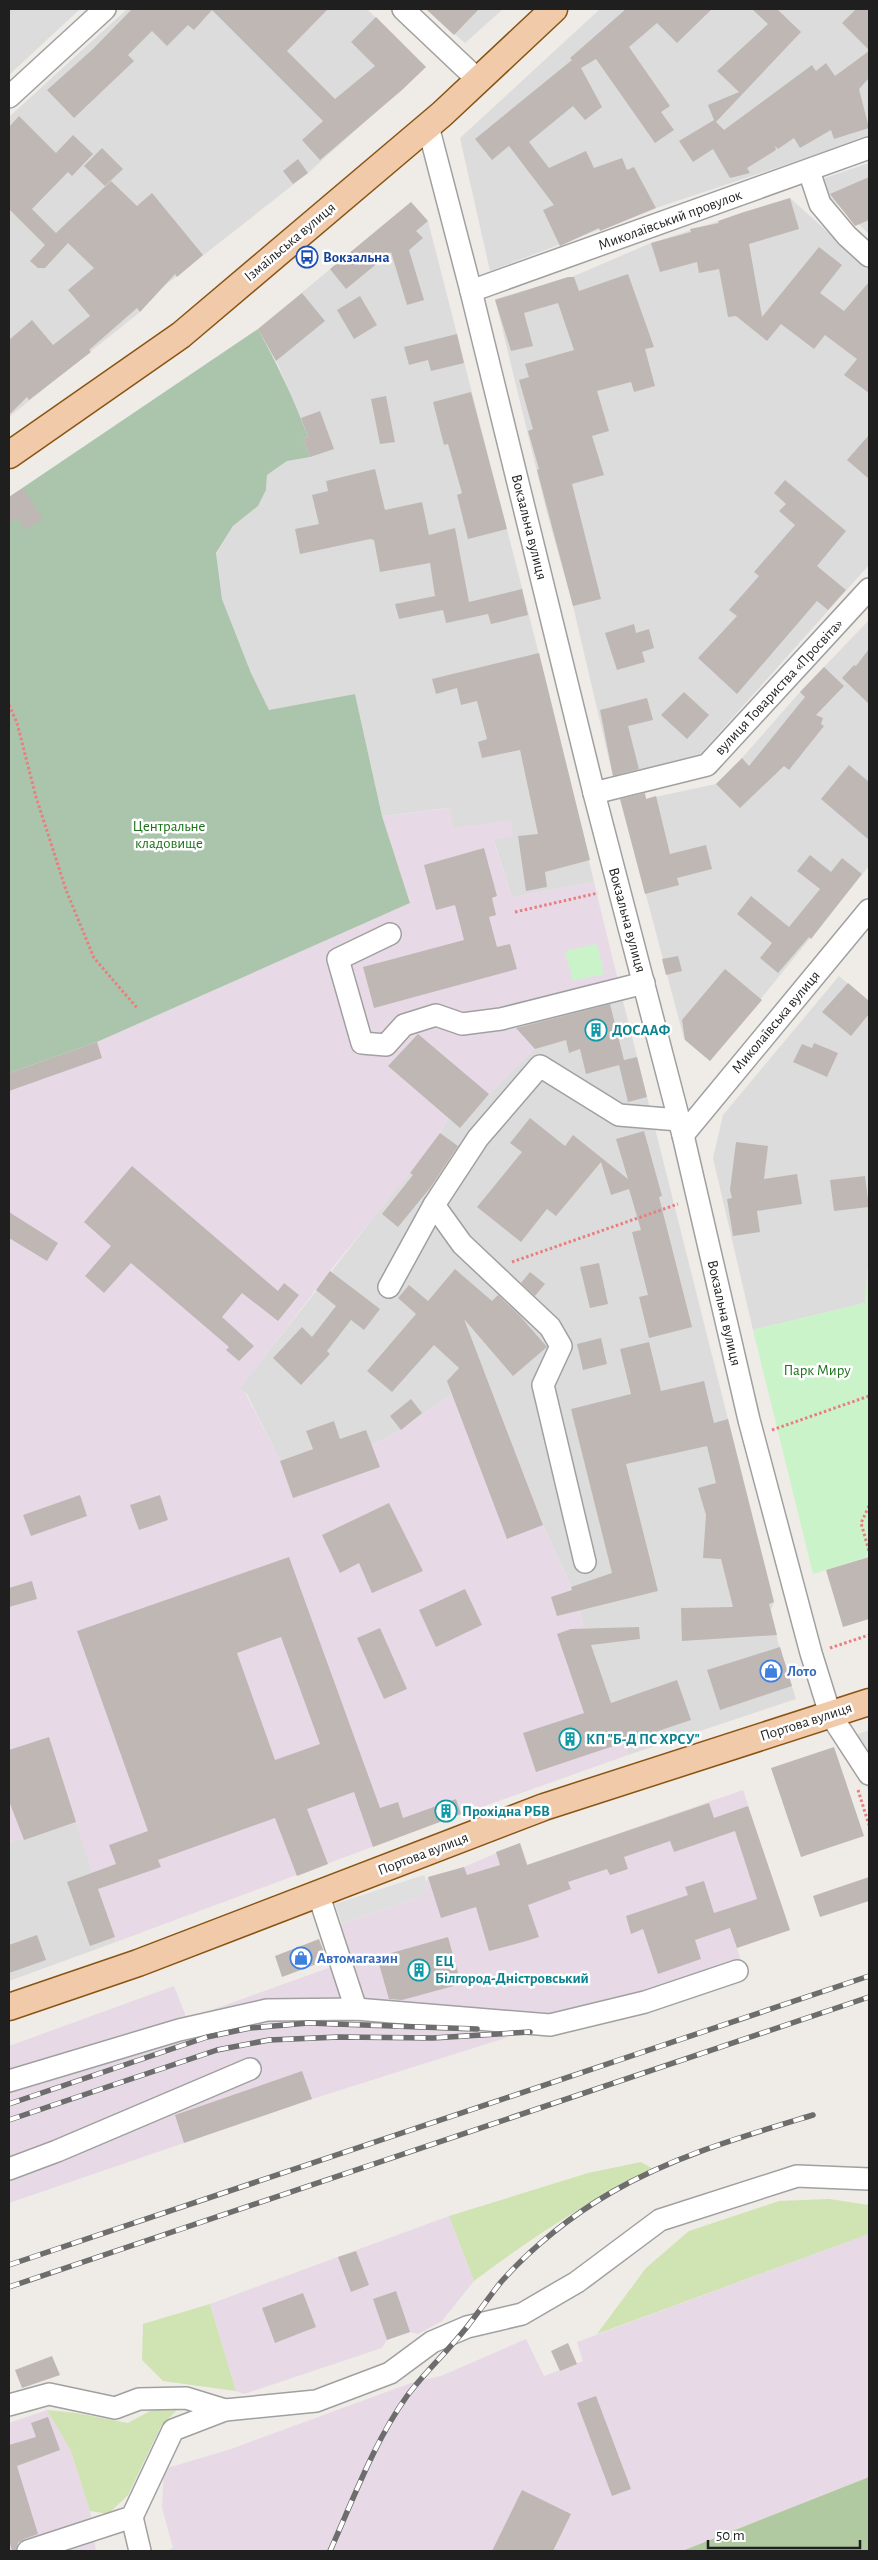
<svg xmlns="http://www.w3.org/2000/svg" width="878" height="2560" viewBox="0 0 878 2560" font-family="'Alegreya Sans',sans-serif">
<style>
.residential{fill:#dddcdd}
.industrial{fill:#e7dae6}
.grass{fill:#d0e3b3}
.forest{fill:#b1c9a0}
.cemetery{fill:#abc5ac}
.park{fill:#cbf3c9}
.parking{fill:#dfdfdf}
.building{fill:#bfb7b4;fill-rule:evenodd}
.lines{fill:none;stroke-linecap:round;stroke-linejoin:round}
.minor-casing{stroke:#a0a0a0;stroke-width:24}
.major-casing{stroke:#895412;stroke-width:29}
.path{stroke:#ea7d7e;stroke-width:3;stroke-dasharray:2.5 2.5;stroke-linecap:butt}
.minor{stroke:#fff;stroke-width:21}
.major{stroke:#f1caa9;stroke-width:26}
.rail-casing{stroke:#6d6d6d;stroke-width:5.5}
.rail{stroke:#fff;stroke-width:4;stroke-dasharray:11;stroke-linecap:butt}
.labels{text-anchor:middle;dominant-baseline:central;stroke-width:5;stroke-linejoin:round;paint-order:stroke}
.street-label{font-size:15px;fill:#1f1f1f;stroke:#fff}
.transit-label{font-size:15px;font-weight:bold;fill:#164399;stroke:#fff;text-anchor:start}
.park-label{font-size:15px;fill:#1b7219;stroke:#fff}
.culture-label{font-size:15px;font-weight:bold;fill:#0d838f;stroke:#fff;text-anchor:start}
.shop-label{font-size:15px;font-weight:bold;fill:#366cbe;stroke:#fff;text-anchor:start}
</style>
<rect width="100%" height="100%" fill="#efebe7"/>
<g class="residential">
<path d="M9 9H80L9 75Z"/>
<path d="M127 9H367L426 67 308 173 163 287 140 312 9 417V117Z"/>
<path d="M426 9H503L465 43Z"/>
<path d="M600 9H869V137L656 208 490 271 460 138Z"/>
<path d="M869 163V234L827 195 822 179Z"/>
<path d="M790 198 869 269V565L700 754 613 777 573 606 547 513 495 299 574 276 651 243Z"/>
<path d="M411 202 428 221 553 709 594 882 512 897 493 838 453 828 448 808 382 816 355 694 269 711 251 673 222 599 216 554 233 526 258 506 266 490 267 475 287 461 303 439 308 437 279 367 258 329Z"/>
<path d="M869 620V866L710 1061 684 1039 622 804 716 784 742 758 800 692Z"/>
<path d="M839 976 869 1001V1254L865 1303 753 1330 713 1158 723 1115Z"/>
<path d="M622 997 774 1602 771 1610 778 1642 796 1699 628 1755 568 1579 543 1525 484 1371 401 1430 372 1445 340 1439 334 1421 313 1449 280 1461 247 1394 239 1389 440 1133 448 1118 460 1127 489 1094 534 1049 515 1028Z"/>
<path d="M76 1822 116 1942 9 1981V1843Z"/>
</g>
<g class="industrial">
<path d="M449 808 453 828 511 820 513 837 493 839 512 897 594 882 622 997 516 1028 535 1049 489 1094 460 1128 448 1118 440 1133 410 1173 330 1271 240 1389 246 1394 280 1461 313 1449 306 1431 334 1421 340 1439 366 1430 372 1445 401 1430 484 1371 543 1525 568 1579 628 1755 437 1823 116 1942 76 1823 9 1843V1073L97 1042 410 903 382 816Z"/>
<path d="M743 1790 790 1930 737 1948 742 1963 312 2099 9 2203V2046L174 1986 187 2019 334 1966 322 1931 423 1896 428 1877 464 1867 520 1843 528 1865Z"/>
<path d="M449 2216 474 2281 442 2321 418 2334 410 2332 387 2340 382 2348 244 2394 236 2391 210 2304Z"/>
<path d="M869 2234V2477L682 2551H167L173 2548 162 2508 164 2469 231 2449 411 2383 441 2376 526 2339 544 2376 583 2361 577 2342Z"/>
<path d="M47 2410 71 2451 90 2511 96 2551H9V2423Z"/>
</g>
<g class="grass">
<path d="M641 2162 653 2169C589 2200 531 2238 474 2281L449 2216 588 2173Z"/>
<path d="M829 2199 869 2205V2234L597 2334 646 2268 689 2231 779 2201Z"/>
<path d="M210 2304 236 2391 163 2381 142 2360 143 2324Z"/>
<path d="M47 2410 76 2413 128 2423 152 2410H177L161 2426 128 2495 108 2514 90 2511 71 2451Z"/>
</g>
<path class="forest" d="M869 2477V2551H682Z"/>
<path class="cemetery" d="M258 329C277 364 294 399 308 437L303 439 310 457 287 461 267 475 266 490 258 506 233 526 216 553 222 599 251 673 269 710 355 694 382 816 410 903 97 1042 9 1073V497Z"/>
<g class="park">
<path d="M597 944 604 974 573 981 565 951Z"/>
<path d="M869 1254V1541L867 1557 813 1574 753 1330 865 1303Z"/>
</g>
<g class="parking">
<path d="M869 1730V1793L850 1737Z"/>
<path d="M424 1875 427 1883 423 1896 342 1924 335 1904Z"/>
</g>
<g class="building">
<path d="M132 9H328L287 51 335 99 375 66 351 42 376 17 426 67 402 90 320 160 302 140 323 121 212 10 194 30 188 25 167 46 152 31 128 55 134 61 74 118 47 90 93 49Z"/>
<path d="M426 9H479L454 35Z"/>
<path d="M626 9H712L677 43 657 23 629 47 670 106 661 112 674 130 655 143 596 59 581 68 602 107 585 120 573 106 529 142 549 168 586 151 594 168 622 158 627 170 634 167 656 208 600 231 599 228 560 246 543 210 554 205 509 146 492 160 475 139 572 60 570 58Z"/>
<path d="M752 9H777L801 32 716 122 724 130 812 65 816 71 826 63 835 76 869 51V78L859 89 869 128 834 139 831 130 800 148 794 138 778 149 775 146 776 150 747 168 750 173 730 178 713 149 693 162 679 141 714 120 708 105 739 92 717 71 768 24Z"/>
<path d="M856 9H869V50L842 23Z"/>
<path d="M19 116 56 153 73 135 93 154 72 176 68 172 32 209 56 233 111 181 137 206 152 193 203 255 177 277 175 274 140 312 137 308 89 350 91 352 29 400 27 397 9 415V340L32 320 53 345 90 316 68 290 94 268 68 243 45 268H38L30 261 45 245 9 209V127Z"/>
<path d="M102 148 123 169 105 186 84 166Z"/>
<path d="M298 159 308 173 293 184 283 171Z"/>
<path d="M869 177V220L855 226 830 194Z"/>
<path d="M790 198 799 229 749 244 762 317 819 247 842 265 820 293 844 311 869 282V393L844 375 857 359 825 335 814 349 781 324 767 341 736 316 728 317 719 269 699 273 697 262 660 272 651 243 691 232 690 229 719 223 718 221 744 212Z"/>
<path d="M411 202 428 221 416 231 423 238 409 250 424 300 407 305 391 252 346 289 330 269Z"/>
<path d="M628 274 654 347 645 349 655 386 634 392 631 382 597 391 609 431 592 436 604 475 572 484 601 599 573 606 537 470 539 469 528 431 533 429 519 380 529 377 525 364 574 350 558 303 524 313 533 346 511 351 495 300 568 277H574L579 291Z"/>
<path d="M302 293 325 321 276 361 258 329Z"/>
<path d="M360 296 377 325 354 339 337 310Z"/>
<path d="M457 334 464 363 431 371 428 360 409 365 404 347Z"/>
<path d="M471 392 507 529 468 539 457 495 462 493 448 444 444 445 433 402Z"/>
<path d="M386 396 395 442 380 444 371 399Z"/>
<path d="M320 411 334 449 310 457 303 439 308 437 301 418Z"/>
<path d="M869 435V479L847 460Z"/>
<path d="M375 469 385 510 422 502 429 535 455 528 469 602 522 589 528 615 491 624 488 614 446 623 443 610 399 619 395 604 435 596 430 563 380 572 374 540 370 539 300 554 295 529 319 524 312 495 328 491 326 481Z"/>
<path d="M785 480 846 531 817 566 846 590 828 610 817 601 737 694 698 658 737 616 729 610 759 576 754 572 795 525 779 511 786 504 774 493Z"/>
<path d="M23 488 43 518 25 530 18 518 9 523V497Z"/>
<path d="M634 624 636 633 649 629 654 648 642 652 645 662 617 670 605 633Z"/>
<path d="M869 649V704L842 678 854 665 856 666Z"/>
<path d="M539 653 590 860 545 872 547 887 526 891 518 836 538 834 520 750 482 758 478 742 487 739 477 701 461 705 457 688 436 694 432 679Z"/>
<path d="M824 667 844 686 816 715 823 718 821 724 824 726 789 770 784 766 740 808 716 784 742 758 749 766 805 697 800 692Z"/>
<path d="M684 692 709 715 687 739 661 715Z"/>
<path d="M647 698 653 720 628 726 639 769 613 776 600 710Z"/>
<path d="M849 765 869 782V840L821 799Z"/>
<path d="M645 793 646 799 656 796 670 854 706 845 712 869 677 878 679 885 645 894 620 799Z"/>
<path d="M484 848 497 896 492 898 496 915 489 917 497 947 510 944 517 969 374 1008 363 967 464 940 455 905 436 910 424 865Z"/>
<path d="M810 855 831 872 842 858 862 874 811 939 809 937 778 973 760 958 772 943 737 914 751 896 789 927 820 889 797 871Z"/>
<path d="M678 956 682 971 666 975 662 959Z"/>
<path d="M725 969 762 1000 710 1061 685 1040 682 1020Z"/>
<path d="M848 983 869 1001V1014L851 1036 822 1012Z"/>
<path d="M610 1004 624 1060 637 1057 647 1097 628 1102 619 1065 586 1074 580 1049 569 1053 566 1040 535 1049 516 1028Z"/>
<path d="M418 1034 489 1094 460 1128 388 1066Z"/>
<path d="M97 1042 102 1058 9 1091V1073Z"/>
<path d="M814 1043 838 1053 827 1077 793 1062 802 1044 812 1048Z"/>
<path d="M530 1118 565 1146 573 1135 628 1179 616 1139 644 1131 662 1196 659 1197 692 1327 649 1338 639 1297 648 1295 632 1232 641 1230 629 1189 611 1195 601 1162 556 1216 547 1209 521 1242 477 1207 522 1152 510 1143Z"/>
<path d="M440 1133 458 1146 430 1188 398 1227 382 1214 413 1175 410 1173Z"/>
<path d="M736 1142 768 1146 764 1179 797 1174 802 1204 757 1211 760 1232 733 1236 727 1199 732 1198 730 1190Z"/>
<path d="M132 1166 278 1291 284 1283 299 1295 278 1321 242 1293 222 1317 254 1346 239 1361 226 1350 229 1347 131 1263 104 1293 85 1276 111 1246 84 1222Z"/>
<path d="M865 1176 869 1207 834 1211 830 1180Z"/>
<path d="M9 1212 58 1243 47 1261 9 1238Z"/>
<path d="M599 1263 608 1304 590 1308 580 1267Z"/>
<path d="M455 1269 492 1301 498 1295 520 1316 547 1347 513 1376 464 1319 543 1525 507 1539 447 1381 459 1368 434 1345 392 1392 367 1371 416 1314 398 1298 409 1285 428 1301Z"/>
<path d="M330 1271 380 1309 364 1330 351 1320 327 1351 330 1354 301 1385 273 1358 302 1327 312 1337 336 1306 316 1290Z"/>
<path d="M530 1272 545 1284 535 1296 521 1283Z"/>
<path d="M601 1338 607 1364 583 1370 577 1344Z"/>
<path d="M649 1342 661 1391 704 1381 714 1423 728 1419 774 1602 769 1604 777 1635 682 1641 681 1608 733 1607 721 1559 703 1558 706 1515 698 1488 716 1483 707 1446 626 1464 658 1591 557 1616 551 1597 572 1590 571 1587 612 1573 571 1409 631 1394 620 1349Z"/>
<path d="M411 1399 422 1413 401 1430 390 1416Z"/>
<path d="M334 1421 340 1439 366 1430 380 1467 293 1498 280 1461 313 1449 306 1431Z"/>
<path d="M80 1495 87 1516 31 1536 23 1515Z"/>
<path d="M160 1495 168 1520 139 1530 130 1505Z"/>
<path d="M389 1503 423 1571 372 1593 359 1563 340 1573 322 1535Z"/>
<path d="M289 1557 380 1808 398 1802 403 1818 456 1799 461 1814 373 1847 354 1792 307 1809 328 1864 297 1876 275 1818 158 1860 161 1867 98 1889 115 1937 90 1946 67 1882 116 1864 109 1845 148 1831 77 1631ZM281 1637 320 1744 275 1760 237 1653Z"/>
<path d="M869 1557V1619L843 1627 826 1570Z"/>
<path d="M32 1581 37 1599 9 1607V1588Z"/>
<path d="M465 1589 482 1625 436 1647 419 1610Z"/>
<path d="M639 1627 640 1639 591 1645 611 1703 677 1680 691 1720 536 1772 523 1733 584 1713 557 1634 571 1629Z"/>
<path d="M380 1628 407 1689 384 1699 357 1638Z"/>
<path d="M780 1647 792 1686 720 1710 707 1670Z"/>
<path d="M49 1737 76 1822 24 1840 9 1801V1750Z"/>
<path d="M834 1747 864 1836 801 1857 771 1768Z"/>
<path d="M709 1803 714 1818 748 1806 790 1930 737 1948 730 1928 695 1940 701 1959 658 1974 643 1929 631 1934 626 1916 688 1895 685 1887 704 1881 714 1913 757 1899 735 1831 674 1852 670 1841 624 1857 628 1869 610 1875 607 1869 568 1882 571 1889 528 1905 539 1937 523 1942 489 1951 476 1907 441 1918 428 1877 464 1867 467 1875 500 1865 496 1852 520 1843 527 1865Z"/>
<path d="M869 1877V1901L820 1917 813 1896Z"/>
<path d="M37 1935 46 1960 9 1973V1945Z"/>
<path d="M448 1937 461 1984 402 2000 389 1999 377 1957Z"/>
<path d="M319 1939 327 1960 282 1977 275 1956Z"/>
<path d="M302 2071 312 2099 184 2143 175 2115Z"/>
<path d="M356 2251 369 2285 351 2292 338 2257Z"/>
<path d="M396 2291 410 2332 387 2340 373 2299Z"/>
<path d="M303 2293 316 2327 275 2343 262 2308Z"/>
<path d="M568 2343 577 2364 560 2371 551 2351Z"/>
<path d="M52 2356 60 2375 22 2388 15 2370Z"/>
<path d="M596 2396 631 2489 612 2496 577 2403Z"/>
<path d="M48 2417 60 2450 17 2466 38 2534 24 2539 18 2543 16 2551H12L9 2540V2445L36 2437 31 2423Z"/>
<path d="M522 2490 571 2514 553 2551H492Z"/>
</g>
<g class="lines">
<g class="minor-casing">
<g id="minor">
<path d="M403 9 478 80"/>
<path d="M9 97 105 9"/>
<path d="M428 126 471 291 594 793 683 1135 749 1420 811 1653 830 1714 869 1774"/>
<path d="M809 171 820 204 847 236 869 256"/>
<path d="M471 291 869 148"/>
<path d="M594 793 707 765 869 589"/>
<path d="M390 934 338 959 362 1043 386 1045 404 1025 436 1015 462 1024 501 1019 644 983"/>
<path d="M683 1135 869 910"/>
<path d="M434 1205 462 1244 550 1327 561 1346 543 1385 585 1562"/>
<path d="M389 1287 434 1205 478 1138 540 1066 619 1115 679 1120"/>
<path d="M318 1893 356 2009"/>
<path d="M9 2081 179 2030 267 2010 356 2009 550 2025 645 2002 737 1971"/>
<path d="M9 2169 57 2151 250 2069"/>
<path d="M9 2405 49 2394 115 2408 139 2399 186 2398 225 2410"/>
<path d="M132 2517 140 2551"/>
<path d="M28 2551 132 2517 173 2430 225 2410 316 2401 390 2373 432 2342 467 2327 522 2314 577 2282 660 2220 797 2176 869 2179"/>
</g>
</g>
<g class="major-casing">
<g id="major">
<path d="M9 455 181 335 442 114 554 9"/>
<path d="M9 2007 138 1963 544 1807 869 1702"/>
</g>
</g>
<g class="path">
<path d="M9 705 17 723 36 797 66 890 94 958 138 1009"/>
<path d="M515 912 598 893"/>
<path d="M512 1262 678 1204"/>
<path d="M772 1430 869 1396"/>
<path d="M869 1506 861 1523 869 1551"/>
<path d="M830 1648 869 1635"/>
<path d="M858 1790 869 1825"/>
</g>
<use href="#minor" class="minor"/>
<use href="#major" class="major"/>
<g class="rail-casing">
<g id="rail">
<path d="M9 2104 207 2037 250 2028 308 2023 477 2029"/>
<path d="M9 2120 217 2050 269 2040 339 2037 433 2038 530 2032"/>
<path d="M9 2265 869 1976"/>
<path d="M9 2287 869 1997"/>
<path d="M330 2551C353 2500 374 2442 407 2396 425 2372 448 2351 467 2327 478 2313 489 2297 501 2282 531 2248 572 2215 612 2192 674 2156 744 2136 813 2115"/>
</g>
</g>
<use href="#rail" class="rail"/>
</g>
<defs>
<g id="bus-ring" transform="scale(1.125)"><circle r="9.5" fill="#fff" stroke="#1a4fb4" stroke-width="1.5"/><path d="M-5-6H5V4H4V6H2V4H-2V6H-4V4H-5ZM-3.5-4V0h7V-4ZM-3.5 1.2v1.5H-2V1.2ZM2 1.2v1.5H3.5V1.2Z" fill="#1a4fb4"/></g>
<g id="building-ring" transform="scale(1.125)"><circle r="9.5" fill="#fff" stroke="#0f9aa8" stroke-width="1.5"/><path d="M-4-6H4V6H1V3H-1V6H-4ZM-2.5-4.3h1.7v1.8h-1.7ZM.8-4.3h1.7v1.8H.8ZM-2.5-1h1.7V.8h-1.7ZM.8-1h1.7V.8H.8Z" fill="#0f9aa8"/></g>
<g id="shop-ring" transform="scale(1.125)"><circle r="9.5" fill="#fff" stroke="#3f7fe0" stroke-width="1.5"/><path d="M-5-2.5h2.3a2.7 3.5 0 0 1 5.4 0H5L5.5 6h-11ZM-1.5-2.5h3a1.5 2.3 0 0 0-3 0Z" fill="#3f7fe0"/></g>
</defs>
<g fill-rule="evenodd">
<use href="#bus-ring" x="307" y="257"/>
<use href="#building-ring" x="596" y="1030"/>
<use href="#shop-ring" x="771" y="1671"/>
<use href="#building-ring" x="570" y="1739"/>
<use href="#building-ring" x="446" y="1811"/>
<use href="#shop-ring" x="301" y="1958"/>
<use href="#building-ring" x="419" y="1970"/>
</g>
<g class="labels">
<g class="street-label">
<text transform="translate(670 220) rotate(-20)">Миколаївський провулок</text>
<text transform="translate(290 242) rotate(-40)">Ізмаїльська вулиця</text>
<text transform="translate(529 527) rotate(76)">Вокзальна вулиця</text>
<text transform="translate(779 687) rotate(-47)">вулиця Товариства «Просвіта»</text>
<text transform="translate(627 920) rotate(75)">Вокзальна вулиця</text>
<text transform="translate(776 1022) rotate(-50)">Миколаївська вулиця</text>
<text transform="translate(724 1313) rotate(77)">Вокзальна вулиця</text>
<text transform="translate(806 1722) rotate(-18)">Портова вулиця</text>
<text transform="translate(423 1854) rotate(-21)">Портова вулиця</text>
</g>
<g class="transit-label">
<text x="323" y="257">Вокзальна</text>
</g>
<g class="park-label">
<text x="169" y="826">Центральне<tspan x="169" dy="17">кладовище</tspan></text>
<text x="817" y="1370">Парк Миру</text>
</g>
<g class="culture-label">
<text x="612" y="1030">ДОСААФ</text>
<text x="586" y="1739">КП "Б-Д ПС ХРСУ"</text>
<text x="462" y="1811">Прохідна РБВ</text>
<text x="435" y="1961">ЕЦ<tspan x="435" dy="17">Білгород-Дністровський</tspan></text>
</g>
<g class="shop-label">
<text x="787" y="1671">Лото</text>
<text x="317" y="1958">Автомагазин</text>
</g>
</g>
<rect width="878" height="2560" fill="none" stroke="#1f1f1f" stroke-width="20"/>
<path d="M708 2540v8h152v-8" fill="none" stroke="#1f1f1f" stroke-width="2.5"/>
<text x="716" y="2540" font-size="15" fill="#1f1f1f" stroke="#ffffff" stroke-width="4" paint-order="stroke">50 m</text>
</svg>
